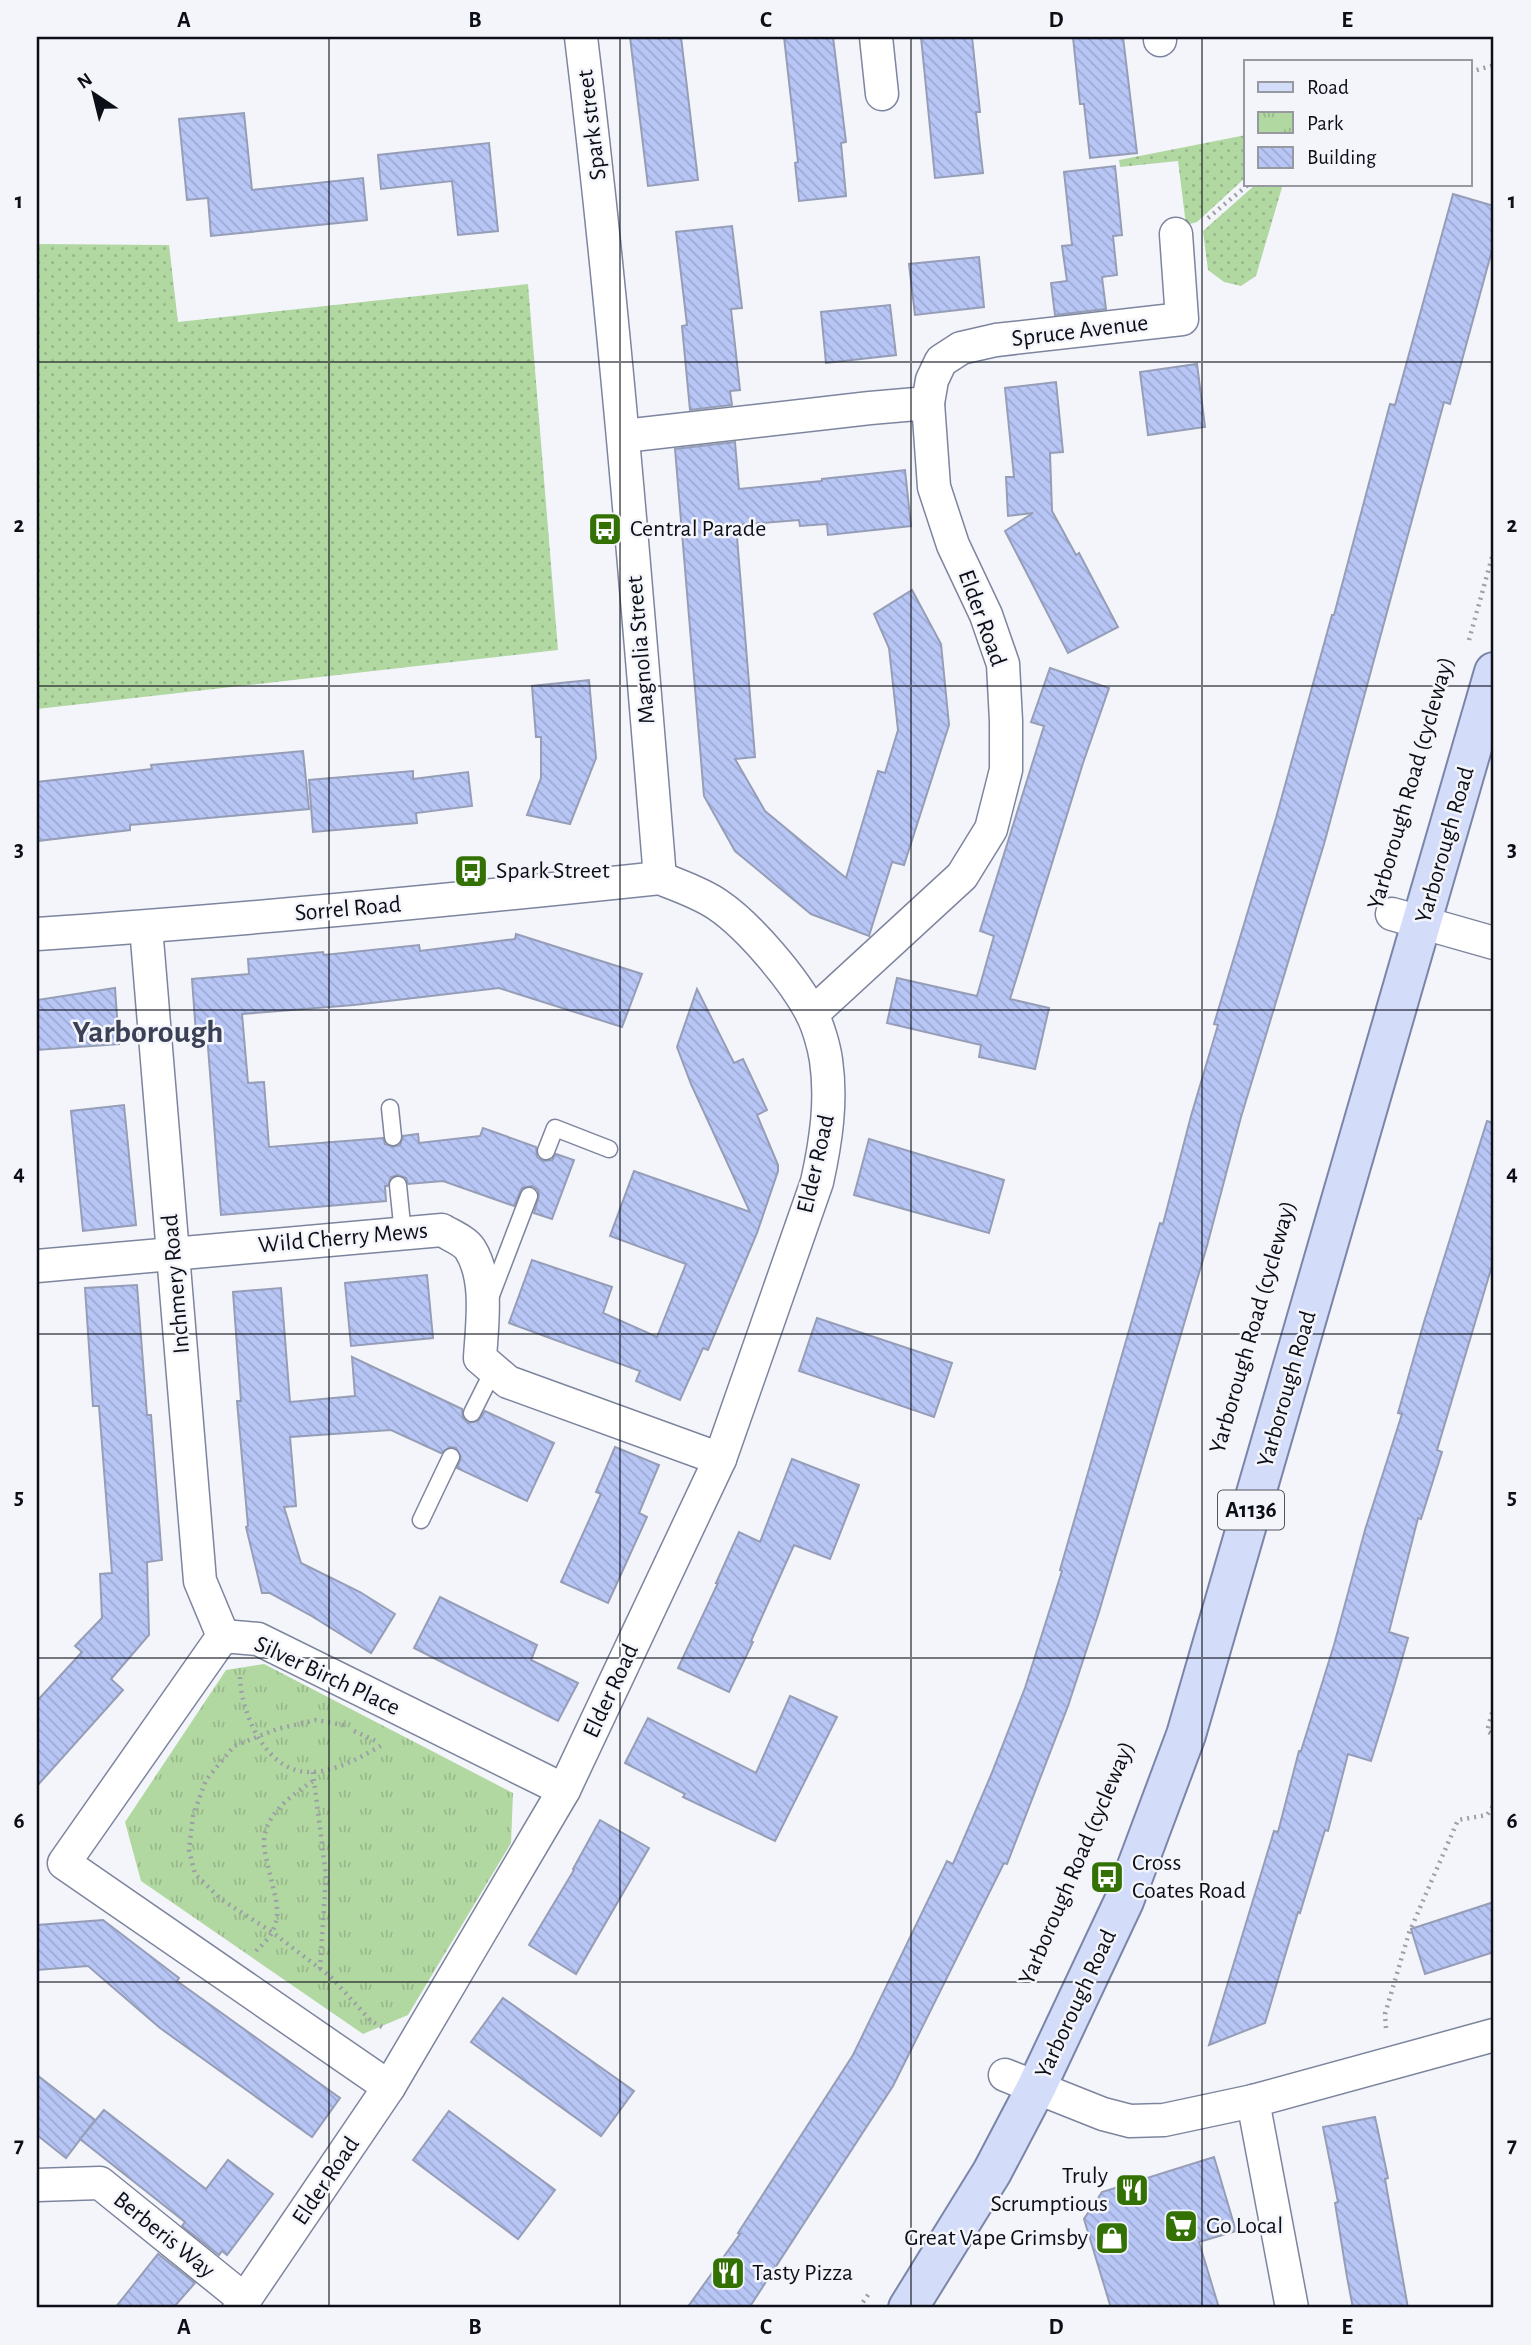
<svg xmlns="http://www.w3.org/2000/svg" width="1531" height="2345" viewBox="0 0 1531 2345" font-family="'Alegreya Sans',sans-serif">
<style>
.grass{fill:url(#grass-dots)}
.park{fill:url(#park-tufts)}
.building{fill:url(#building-back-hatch);stroke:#969eb7;stroke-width:2}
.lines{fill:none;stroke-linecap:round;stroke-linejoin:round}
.service-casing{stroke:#7d859e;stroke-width:19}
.minor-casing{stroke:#7d859e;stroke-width:35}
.primary-casing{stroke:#7a85a8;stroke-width:42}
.path{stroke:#9d9fa6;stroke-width:4.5;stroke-dasharray:2 5;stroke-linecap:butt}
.service{stroke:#fff;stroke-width:16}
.minor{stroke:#fff;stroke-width:32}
.primary{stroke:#d3dcf9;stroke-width:38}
.grid{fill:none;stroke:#0c0f18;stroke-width:2;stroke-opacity:0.55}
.labels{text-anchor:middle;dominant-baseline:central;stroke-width:5;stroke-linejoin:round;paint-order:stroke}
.shield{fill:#f4f5fb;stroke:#52545c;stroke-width:2}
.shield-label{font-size:23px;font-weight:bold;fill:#0c0f18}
.street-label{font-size:24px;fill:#0c0f18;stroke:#f4f5fb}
.poi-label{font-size:24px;fill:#0c0f18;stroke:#f4f5fb;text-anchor:start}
.district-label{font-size:32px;font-weight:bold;fill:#3a4056;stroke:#f4f5fb}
.neatline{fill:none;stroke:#0c0f18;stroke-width:2.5}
.grid-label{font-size:23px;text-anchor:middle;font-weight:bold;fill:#0c0f18}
</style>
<defs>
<pattern id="grass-dots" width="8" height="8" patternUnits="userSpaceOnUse" patternTransform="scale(1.75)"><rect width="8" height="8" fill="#b2d8a2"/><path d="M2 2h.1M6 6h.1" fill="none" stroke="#98b88b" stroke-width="1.8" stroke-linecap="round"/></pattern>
<pattern id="park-tufts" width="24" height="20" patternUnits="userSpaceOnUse" patternTransform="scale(1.75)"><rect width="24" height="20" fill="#b2d8a2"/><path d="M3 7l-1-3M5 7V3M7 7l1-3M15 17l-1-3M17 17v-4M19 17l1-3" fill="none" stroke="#98b88b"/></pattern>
<pattern id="building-back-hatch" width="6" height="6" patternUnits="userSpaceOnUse" patternTransform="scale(1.75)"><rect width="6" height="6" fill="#b8c6f6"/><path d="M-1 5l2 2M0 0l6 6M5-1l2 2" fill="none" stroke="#9da9d2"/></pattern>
</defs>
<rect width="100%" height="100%" fill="#f4f5fb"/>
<g class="grass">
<path d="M1246 135V177L1197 222 1186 225 1178 161 1120 167 1119 160Z"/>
<path d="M1256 184H1283L1256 276 1241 286 1224 282 1208 270 1203 231Z"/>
<path d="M37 244 169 245 178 322 528 284 558 650 37 709Z"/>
</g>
<path class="park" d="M264 1664 513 1793 511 1843 408 2015 363 2034 141 1881 125 1822 226 1670Z"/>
<g class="building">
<path d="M630 37H681L698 180 648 186Z"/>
<path d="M784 37H833L846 142 841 143 846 196 799 201 795 163 798 162Z"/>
<path d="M921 37H972L980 112H976L983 173 935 178Z"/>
<path d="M1073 37H1123L1137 153 1090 158 1084 104H1080Z"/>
<path d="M244 113 252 190 363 178 367 220 211 236 208 198 187 200 179 119Z"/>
<path d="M489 143 498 231 458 235 452 181 381 189 378 155Z"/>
<path d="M1115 166 1122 235 1113 236 1117 275 1102 277 1106 309 1055 315 1051 283 1067 281 1062 246 1072 245 1064 172Z"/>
<path d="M1453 194 1494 206V243L1450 404 1444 402 1324 844 1241 1117 1207 1246 1099 1612 1068 1706 1007 1864 1004 1863 893 2086 749 2308H687L740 2234 738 2233 853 2055 947 1861 953 1864 991 1775 1025 1688 1062 1571 1060 1570 1160 1223 1163 1224 1191 1116 1218 1025 1214 1024 1276 818 1332 615H1334L1390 404 1395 405Z"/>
<path d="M732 226 742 308 731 309 740 390 730 391 732 405 690 410 682 326 687 325 676 232Z"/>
<path d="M979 257 984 307 915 315 909 264Z"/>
<path d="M890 305 896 355 826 363 821 312Z"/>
<path d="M1197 364 1205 427 1148 435 1140 372Z"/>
<path d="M1056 382 1063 452 1050 453 1052 511 1076 555 1079 553 1118 627 1068 653 1005 531 1033 513 1008 516 1006 477H1014L1005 388Z"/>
<path d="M735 442 739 489 822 481V479L905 470 911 526 828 535 827 524 800 526 799 520 736 525 755 757 735 759 765 811 846 878 878 771 885 773 898 730 889 648 874 614 912 590 941 644 949 725 904 865 892 862 869 936 811 914 735 851 704 796 675 449Z"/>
<path d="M1050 668 1109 688 1083 763 1010 999 1049 1008 1035 1069 979 1057 981 1045 887 1023 897 978 977 996 994 936 980 931 1044 726 1031 722Z"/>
<path d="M589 680 596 758 570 824 527 815 541 778V737H536L532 686Z"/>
<path d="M303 751 309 809 130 825V830L37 841V782L152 769 151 765Z"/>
<path d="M413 771V779L468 772 472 806 416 813 417 823 313 832 309 780Z"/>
<path d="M516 934 642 974 622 1027 499 988 354 1005 242 1014 248 1083 264 1082 269 1147 383 1138 385 1144 393 1147 400 1145 403 1136 418 1134 419 1143 480 1136 483 1128 536 1147 537 1157 543 1161 552 1160 556 1154 574 1160 552 1219 534 1213 539 1195 538 1190 532 1186 522 1188 514 1206 443 1181 408 1184 406 1178 398 1175 391 1177 388 1186H385L386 1201 221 1215 207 1034H196L192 979 249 974 248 959 323 952 324 955 419 945 420 951 515 939Z"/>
<path d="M115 988 119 1044 37 1050V1000Z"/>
<path d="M697 989 734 1063 743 1059 767 1110 757 1115 778 1165V1171L757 1233 708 1350 703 1348 680 1400 636 1381 640 1371 509 1323 532 1260 612 1287 603 1313 657 1337 686 1264 610 1236 634 1171 750 1212 691 1084 677 1047Z"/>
<path d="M124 1105 136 1225 83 1231 71 1111Z"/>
<path d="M1487 1121 1494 1123V1259L1437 1450 1442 1452 1421 1519 1418 1518 1389 1632 1408 1638 1393 1690 1371 1761 1348 1754 1328 1831 1325 1830 1300 1913 1298 1912 1265 2023 1209 2045 1274 1831 1278 1832 1299 1751H1301L1334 1645 1365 1530 1402 1414 1398 1413 1424 1322Z"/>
<path d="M869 1139 1004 1180 989 1233 854 1195Z"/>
<path d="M427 1275 433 1338 351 1346 345 1283Z"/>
<path d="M137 1285 147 1415H151L162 1560 147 1562 149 1635 111 1679 123 1690 37 1786V1701L82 1652 75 1646 102 1618 100 1574 112 1573 99 1406H93L85 1288Z"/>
<path d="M281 1288 290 1402 355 1396 352 1357 462 1409 463 1418 468 1423 478 1421 485 1411 554 1443 527 1501 457 1468 461 1457 456 1448 450 1447 441 1453 391 1430 290 1437 296 1506 284 1507 301 1563 360 1592 395 1614 371 1653 310 1615 270 1593H262L246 1527 248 1526 237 1401H241L233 1292Z"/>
<path d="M817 1318 952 1363 934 1417 799 1371Z"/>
<path d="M615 1447 659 1465 639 1513 647 1517 608 1603 561 1582 601 1494 596 1492Z"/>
<path d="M792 1459 859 1485 830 1559 794 1545 751 1641 753 1642 729 1692 678 1668 718 1583H716L739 1532 760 1542Z"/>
<path d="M440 1597 537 1645 531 1660 578 1683 558 1721 414 1648Z"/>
<path d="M790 1696 837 1717 775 1841 683 1797 685 1794 625 1763 648 1718 756 1773Z"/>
<path d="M600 1820 649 1848 576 1974 529 1945 574 1870 573 1869Z"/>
<path d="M1494 1902V1952L1425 1974 1411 1929Z"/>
<path d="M103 1920 179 1978 177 1981 340 2098 312 2137 160 2028 88 1966 37 1970V1925Z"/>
<path d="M503 1998 634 2091 601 2136 471 2042Z"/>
<path d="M37 2075 95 2120 66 2158 37 2135Z"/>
<path d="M104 2110 206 2189 228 2160 273 2194 227 2255 222 2251 219 2255 182 2226 185 2222 80 2139Z"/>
<path d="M449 2111 555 2190 518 2239 413 2160Z"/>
<path d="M1375 2117 1388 2178 1385 2179 1408 2308H1353L1347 2277 1335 2203 1338 2202 1323 2127Z"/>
<path d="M1214 2157 1236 2231 1199 2242 1219 2308H1111L1084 2219 1102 2192Z"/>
<path d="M158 2254 195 2283 173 2308H115Z"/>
</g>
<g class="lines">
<g class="service-casing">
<g id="service">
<path d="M390 1108 393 1137"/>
<path d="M546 1151 555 1128 609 1149"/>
<path d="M398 1185 403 1234"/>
<path d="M490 1298 529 1196"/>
<path d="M472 1413 493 1371"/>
<path d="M421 1520 451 1457"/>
</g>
</g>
<g class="minor-casing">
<g id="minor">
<path d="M581 37C615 317 637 597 660 878"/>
<path d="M876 37 882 94"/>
<path d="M1160 37V40"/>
<path d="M624 436 870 408 928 403 932 380 941 361 961 348 996 340 1182 319 1176 234"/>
<path d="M1392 914 1494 943"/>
<path d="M146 927 200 1581 223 1636"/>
<path d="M37 934C245 920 452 900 660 878 679 886 701 893 718 905 749 926 795 980 812 1014 818 1026 824 1046 826 1060 832 1101 826 1141 817 1182L720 1459 564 1790 389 2087 239 2308"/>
<path d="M812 1014 962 876 991 829 1006 770V721L1003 664 986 615 953 545 934 487 928 403"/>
<path d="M37 1266 442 1230C450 1235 465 1241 470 1249 489 1279 482 1324 480 1358L508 1382 720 1459"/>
<path d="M1005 2075 1103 2114 1130 2121 1164 2120 1253 2101 1494 2035"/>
<path d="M389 2087 64 1863 223 1636 258 1639 564 1790"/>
<path d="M1253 2101 1292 2308"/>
<path d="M37 2185 100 2183 245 2300"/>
</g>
</g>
<g class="primary-casing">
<path id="primary" d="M908 2308 992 2172 1036 2088 1124 1901 1186 1735 1494 672"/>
</g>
<g class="path">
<path d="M1470 72 1494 65"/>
<path d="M1208 218 1249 184"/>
<path d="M1469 640 1494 550"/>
<path d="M240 1677C241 1714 267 1775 313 1772 337 1771 363 1756 384 1744"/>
<path d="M1494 1706 1487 1731 1494 1735"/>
<path d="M344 1725 316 1720 277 1729 234 1746 206 1780 193 1816 189 1850 195 1874 222 1900 272 1932 331 1977 371 2021 382 2027"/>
<path d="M354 1731 378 1742"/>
<path d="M313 1772 326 1876 320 1969"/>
<path d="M256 1951C262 1945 270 1938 273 1930 280 1915 277 1903 273 1887 270 1873 265 1858 264 1844 263 1815 292 1795 313 1781"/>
<path d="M1386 2028 1385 2014 1409 1933 1458 1820 1487 1815 1494 1805"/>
<path d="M859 2308 870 2292"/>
</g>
<use href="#service" class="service"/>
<use href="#minor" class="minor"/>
<use href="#primary" class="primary"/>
</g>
<path class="grid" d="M329 37V2308M620 37V2308M911 37V2308M1202 37V2308M37 362H1494M37 686H1494M37 1010H1494M37 1334H1494M37 1658H1494M37 1982H1494"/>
<defs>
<g id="bus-square" transform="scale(1.75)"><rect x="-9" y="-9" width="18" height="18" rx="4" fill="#347105" stroke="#f4f5fb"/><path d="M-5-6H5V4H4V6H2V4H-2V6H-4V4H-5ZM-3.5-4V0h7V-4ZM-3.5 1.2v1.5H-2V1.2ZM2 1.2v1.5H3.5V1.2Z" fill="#fff"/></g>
<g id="restaurant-square" transform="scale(1.75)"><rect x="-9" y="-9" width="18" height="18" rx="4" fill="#347105" stroke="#f4f5fb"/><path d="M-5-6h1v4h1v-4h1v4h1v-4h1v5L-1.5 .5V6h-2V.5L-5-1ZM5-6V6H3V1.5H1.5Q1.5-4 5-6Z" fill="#fff"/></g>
<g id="supermarket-square" transform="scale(1.75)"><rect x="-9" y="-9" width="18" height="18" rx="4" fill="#347105" stroke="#f4f5fb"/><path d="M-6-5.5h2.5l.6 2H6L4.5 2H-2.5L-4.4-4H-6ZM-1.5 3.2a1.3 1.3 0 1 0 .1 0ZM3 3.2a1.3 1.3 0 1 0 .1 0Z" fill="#fff"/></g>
<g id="shop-square" transform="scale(1.75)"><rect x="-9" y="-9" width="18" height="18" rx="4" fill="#347105" stroke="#f4f5fb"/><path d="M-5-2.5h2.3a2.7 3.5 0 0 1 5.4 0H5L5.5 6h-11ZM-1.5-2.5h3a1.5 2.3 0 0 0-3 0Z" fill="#fff"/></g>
</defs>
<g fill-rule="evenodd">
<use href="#bus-square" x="605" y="529"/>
<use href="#bus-square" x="471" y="871"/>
<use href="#bus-square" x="1107" y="1877"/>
<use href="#restaurant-square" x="1132" y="2190"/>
<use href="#supermarket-square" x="1181" y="2226"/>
<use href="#shop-square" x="1112" y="2238"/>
<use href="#restaurant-square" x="728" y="2273"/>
</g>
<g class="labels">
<rect class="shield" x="1218" y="1490.5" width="66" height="39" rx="5"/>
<g class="shield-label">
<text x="1251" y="1510">A1136</text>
</g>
<g class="street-label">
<text transform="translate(592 125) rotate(-97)">Spark street</text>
<text transform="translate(1080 331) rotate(-7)">Spruce Avenue</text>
<text transform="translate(982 618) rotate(70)">Elder Road</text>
<text transform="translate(641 650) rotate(-95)">Magnolia Street</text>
<text transform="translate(1411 783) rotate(-74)">Yarborough Road (cycleway)</text>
<text transform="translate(1445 845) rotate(-74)">Yarborough Road</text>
<text transform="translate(348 909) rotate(-5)">Sorrel Road</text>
<text transform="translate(816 1164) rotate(-77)">Elder Road</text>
<text transform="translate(343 1238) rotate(-5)">Wild Cherry Mews</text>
<text transform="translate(176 1284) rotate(-95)">Inchmery Road</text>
<text transform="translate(1253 1327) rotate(-74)">Yarborough Road (cycleway)</text>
<text transform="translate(1287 1389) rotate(-74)">Yarborough Road</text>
<text transform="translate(327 1676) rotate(25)">Silver Birch Place</text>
<text transform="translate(611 1691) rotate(-65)">Elder Road</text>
<text transform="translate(1077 1863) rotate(-67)">Yarborough Road (cycleway)</text>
<text transform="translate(1076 2004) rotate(-65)">Yarborough Road</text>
<text transform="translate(326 2181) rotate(-56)">Elder Road</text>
<text transform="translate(164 2235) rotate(39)">Berberis Way</text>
</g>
<g class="poi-label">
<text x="630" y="529">Central Parade</text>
<text x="496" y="871">Spark Street</text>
<text x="1132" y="1863">Cross<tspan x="1132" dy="28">Coates Road</tspan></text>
<text x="1108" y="2176" text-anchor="end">Truly<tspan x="1108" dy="28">Scrumptious</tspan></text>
<text x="1206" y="2226">Go Local</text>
<text x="1088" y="2238" text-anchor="end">Great Vape Grimsby</text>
<text x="752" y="2273">Tasty Pizza</text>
</g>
<g class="district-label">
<text x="148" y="1032">Yarborough</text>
</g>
</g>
<rect width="1531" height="2345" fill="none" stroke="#f4f5fb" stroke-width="77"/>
<rect x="1244" y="60" width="228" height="126" fill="#f4f5fb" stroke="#9799a0" stroke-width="2"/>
<rect x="1258" y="82" width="35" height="10" fill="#d3dcf9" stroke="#9799a0" stroke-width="2"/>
<text x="1307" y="94" font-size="21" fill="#0c0f18">Road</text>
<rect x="1258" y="112" width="35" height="21" fill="url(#park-tufts)" stroke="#9799a0" stroke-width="2"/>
<text x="1307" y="130" font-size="21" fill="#0c0f18">Park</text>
<rect x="1258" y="147" width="35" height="21" fill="url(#building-back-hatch)" stroke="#9799a0" stroke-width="2"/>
<text x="1307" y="164" font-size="21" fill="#0c0f18">Building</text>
<g transform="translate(94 94) rotate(325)" stroke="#f4f5fb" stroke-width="5" paint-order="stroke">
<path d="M0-5L12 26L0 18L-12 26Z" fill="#0c0f18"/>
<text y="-10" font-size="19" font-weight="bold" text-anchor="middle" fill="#0c0f18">N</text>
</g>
<rect x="38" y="38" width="1454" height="2268" class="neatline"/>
<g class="grid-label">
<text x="184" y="27">A</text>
<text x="475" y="27">B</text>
<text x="766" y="27">C</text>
<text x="1056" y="27">D</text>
<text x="1347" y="27">E</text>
<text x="19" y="208">1</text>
<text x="1512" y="208">1</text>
<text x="19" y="532">2</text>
<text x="1512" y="532">2</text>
<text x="19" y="856">3</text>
<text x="1512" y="856">3</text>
<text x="19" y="1180">4</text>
<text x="1512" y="1180">4</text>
<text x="19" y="1504">5</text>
<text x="1512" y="1504">5</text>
<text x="19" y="1828">6</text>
<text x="1512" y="1828">6</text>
<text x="19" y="2152">7</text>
<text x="1512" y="2152">7</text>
<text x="184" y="2334">A</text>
<text x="475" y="2334">B</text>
<text x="766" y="2334">C</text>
<text x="1056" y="2334">D</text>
<text x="1347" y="2334">E</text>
</g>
</svg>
